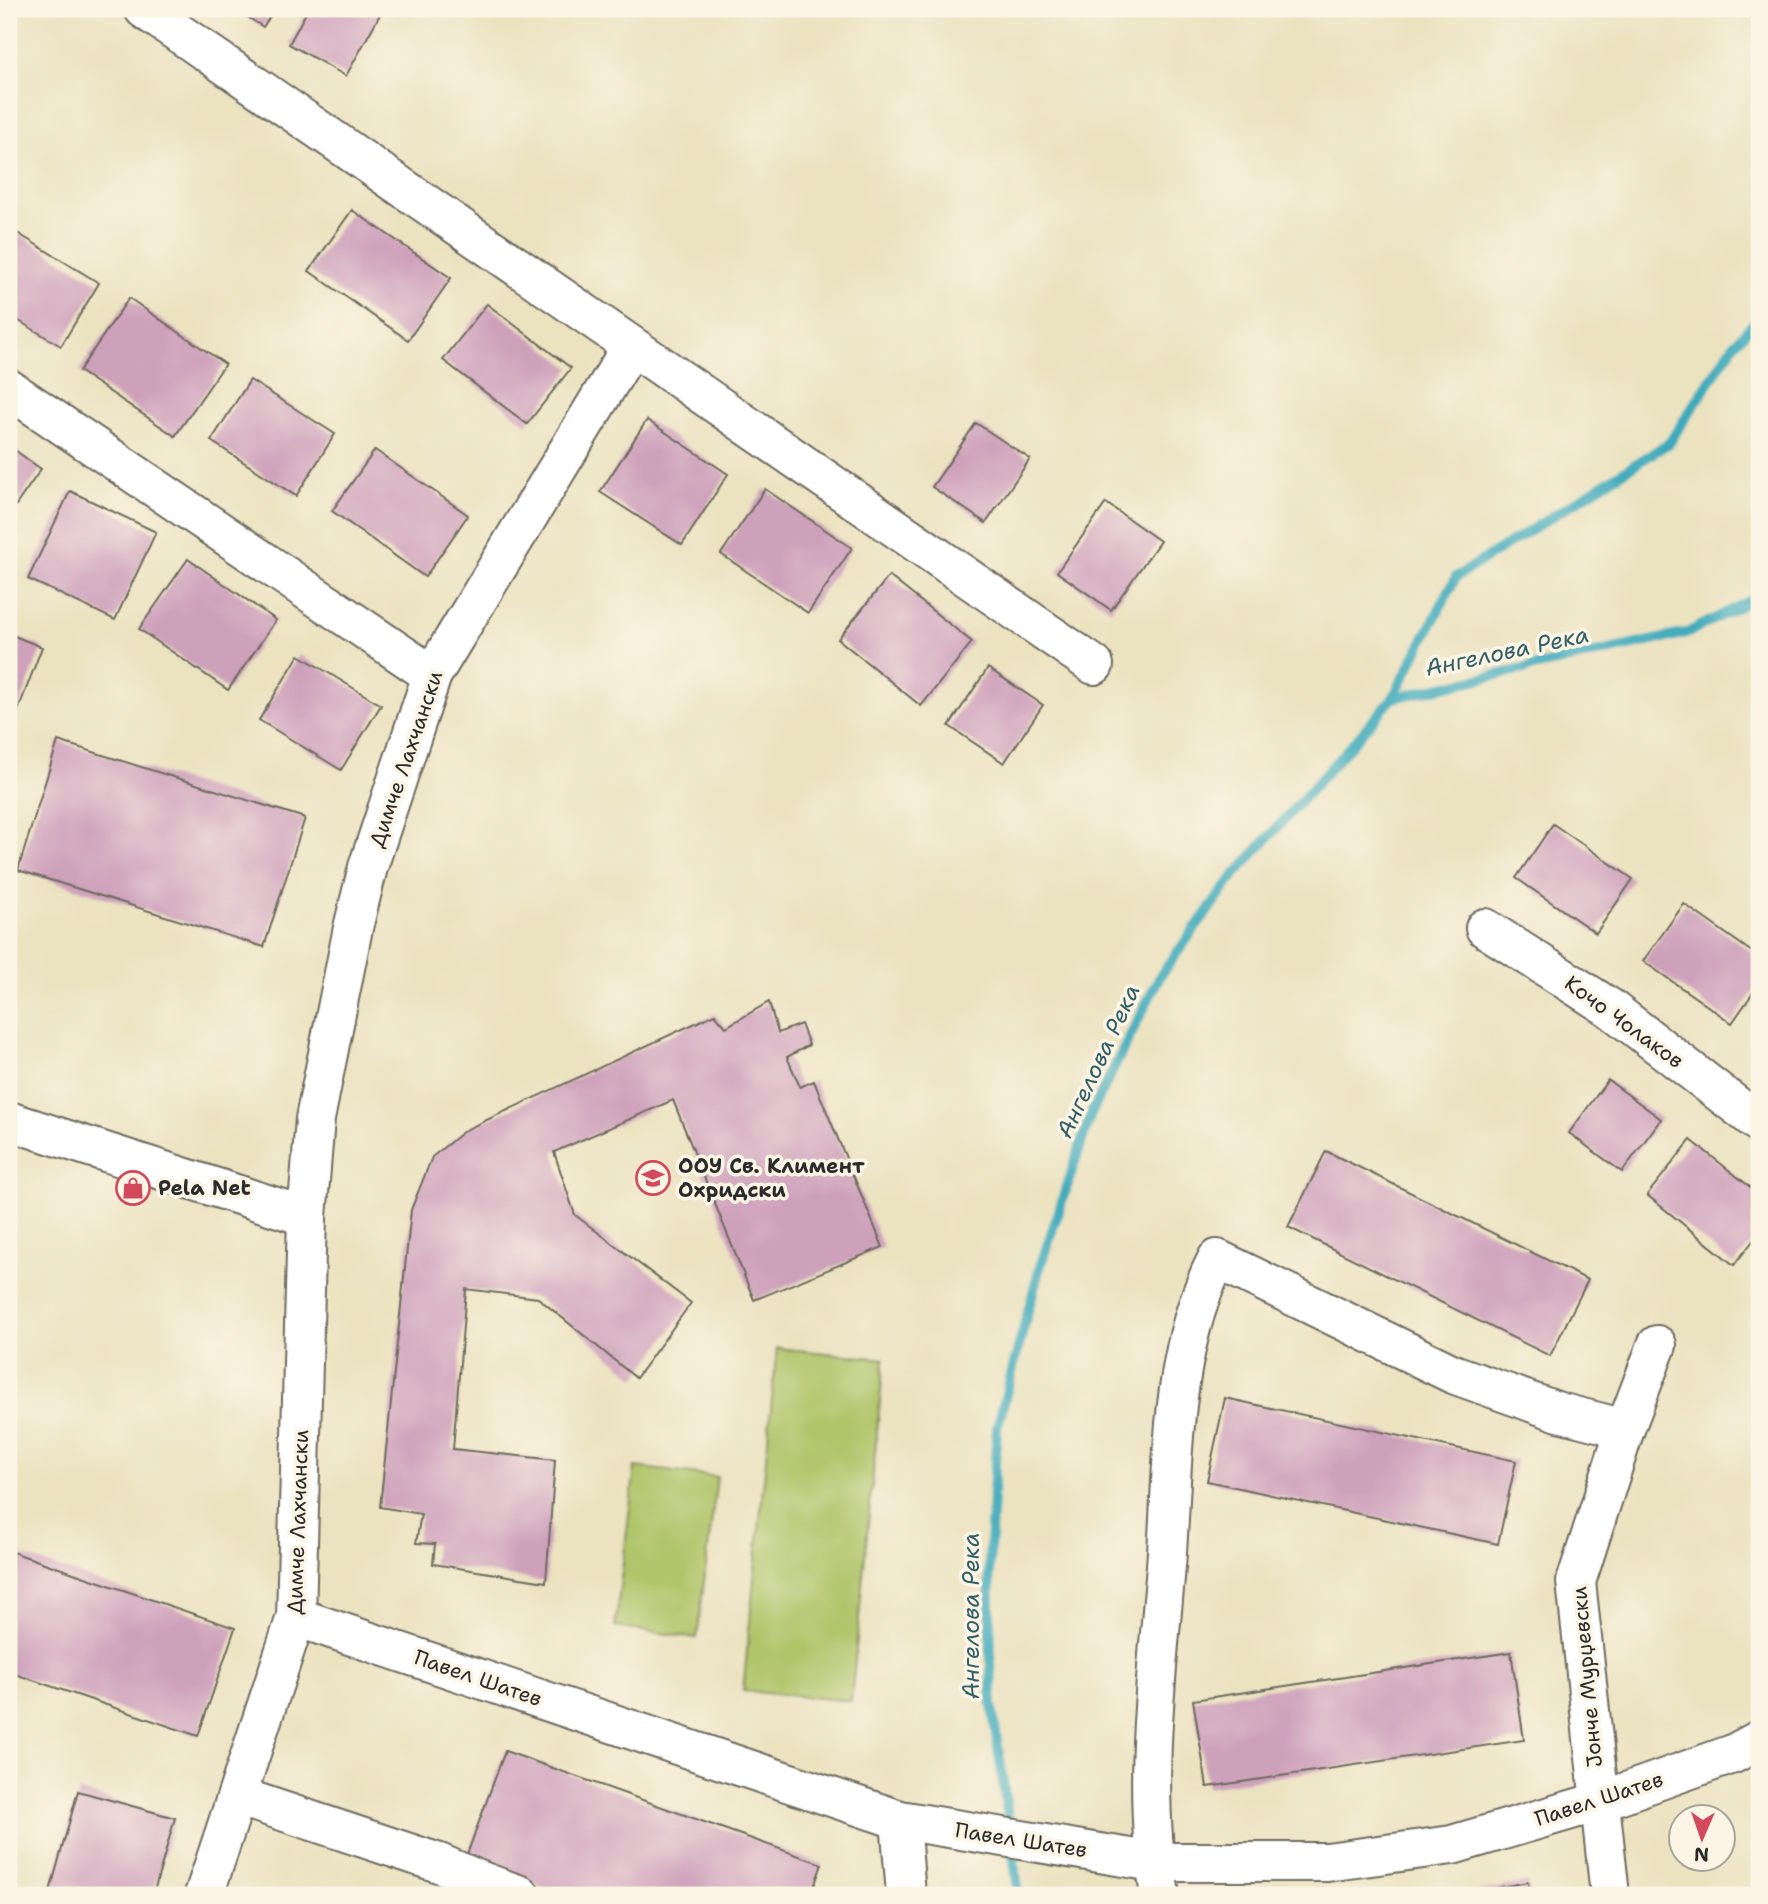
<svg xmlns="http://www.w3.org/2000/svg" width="1768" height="1904" viewBox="0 0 1768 1904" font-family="'Shantell Sans',sans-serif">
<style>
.green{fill:#b0c56a;stroke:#6e784a;stroke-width:2}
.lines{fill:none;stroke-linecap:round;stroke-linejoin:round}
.stream{stroke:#3daabc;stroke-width:10}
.building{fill:#cea1bb}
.minor-casing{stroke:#6e6b5f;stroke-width:42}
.minor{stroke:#fff;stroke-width:38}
.labels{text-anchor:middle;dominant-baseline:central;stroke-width:7;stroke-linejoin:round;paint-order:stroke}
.street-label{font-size:21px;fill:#2b2b2b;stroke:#fcf5e5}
.poi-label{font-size:21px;font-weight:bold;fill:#2b2b2b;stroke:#fcf5e5;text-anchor:start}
.water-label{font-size:23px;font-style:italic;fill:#325e65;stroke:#fcf5e5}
</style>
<rect width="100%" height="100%" fill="#fcf5e5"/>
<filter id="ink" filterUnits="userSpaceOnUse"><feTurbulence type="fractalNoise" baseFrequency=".0143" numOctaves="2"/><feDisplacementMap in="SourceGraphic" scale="14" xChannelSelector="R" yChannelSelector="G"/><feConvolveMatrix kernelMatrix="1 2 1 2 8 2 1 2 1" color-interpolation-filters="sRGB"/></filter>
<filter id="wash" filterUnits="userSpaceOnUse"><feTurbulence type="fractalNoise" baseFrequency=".00686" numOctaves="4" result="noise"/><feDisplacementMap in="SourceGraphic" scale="28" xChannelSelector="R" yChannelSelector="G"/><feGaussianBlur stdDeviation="1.57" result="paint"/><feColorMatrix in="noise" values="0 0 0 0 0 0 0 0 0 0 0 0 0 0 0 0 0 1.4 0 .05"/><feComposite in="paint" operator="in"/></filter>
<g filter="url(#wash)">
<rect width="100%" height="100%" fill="#ebe2c0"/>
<g class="green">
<path d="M777 1348 884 1359 851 1701 743 1691Z"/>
<path d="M635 1467 717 1477 697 1638 615 1627Z"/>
</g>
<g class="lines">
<g class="stream">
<path d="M1393 698 1456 577 1669 443 1735 343 1759 317"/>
<path d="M1010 1831 992 1705 989 1565 997 1428 1039 1270 1091 1114 1160 976 1233 877 1393 698 1687 633 1759 596"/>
<path d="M1012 1847 1019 1895"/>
</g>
</g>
<g id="blocks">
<g class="building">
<path d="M235 9H275L263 27Z"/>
<path d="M308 9H383L346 76 289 44Z"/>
<path d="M352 210 451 278 408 340 309 271Z"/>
<path d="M9 228 99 283 61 346 9 315Z"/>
<path d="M129 298 225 364 175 436 79 371Z"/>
<path d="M487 304 571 368 527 424 443 360Z"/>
<path d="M250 380 335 434 296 496 211 441Z"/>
<path d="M647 420 728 474 682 545 600 492Z"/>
<path d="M976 423 1030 459 986 523 932 487Z"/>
<path d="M9 446 41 469 9 515Z"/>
<path d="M375 450 468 515 425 577 332 511Z"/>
<path d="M765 489 852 548 808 613 721 554Z"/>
<path d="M70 491 156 532 115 620 28 579Z"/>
<path d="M1106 503 1160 541 1111 610 1057 572Z"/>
<path d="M188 559 276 620 228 690 139 629Z"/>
<path d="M889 576 972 642 921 706 838 639Z"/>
<path d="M9 634 42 647 9 734Z"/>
<path d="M299 655 381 705 341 770 259 720Z"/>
<path d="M988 668 1043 705 1004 763 949 726Z"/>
<path d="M58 741 305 818 264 947 18 870Z"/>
<path d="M1553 824 1633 879 1596 933 1516 878Z"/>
<path d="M1684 904 1759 957V984L1732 1023 1643 961Z"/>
<path d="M769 1002 778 1033 801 1024 809 1045 787 1057 800 1087 814 1081 883 1247 754 1300 673 1100 554 1152 575 1215 691 1303 636 1378 538 1298 466 1289 453 1449 555 1460 546 1582 433 1564 435 1544 416 1543 421 1514 380 1507 411 1210 432 1157 465 1130 715 1014 726 1027Z"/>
<path d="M1608 1080 1661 1119 1622 1172 1569 1133Z"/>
<path d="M1691 1140 1759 1194V1233L1734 1265 1647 1195Z"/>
<path d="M1326 1151 1588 1280 1550 1356 1288 1227Z"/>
<path d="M1225 1398 1516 1461 1498 1544 1207 1481Z"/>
<path d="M9 1551 235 1628 198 1736 9 1672Z"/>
<path d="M1511 1652 1524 1740 1207 1787 1193 1700Z"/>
<path d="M505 1751 822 1864 811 1895H563L465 1860Z"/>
<path d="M78 1791 175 1818 153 1895H49Z"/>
<path d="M1528 1882 1530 1895H1463V1894Z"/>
</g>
</g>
</g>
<g filter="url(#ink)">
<use href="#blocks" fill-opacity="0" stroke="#6e6b5f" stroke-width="2"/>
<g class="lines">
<g class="minor-casing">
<g id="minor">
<path d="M144 9 1094 665"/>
<path d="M9 389 432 675"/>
<path d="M1485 928 1610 1008 1759 1123"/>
<path d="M9 1121 307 1217"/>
<path d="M296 1617 900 1820 1154 1862H1327L1452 1845 1598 1802 1733 1754 1759 1740"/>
<path d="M237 1796 439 1863 481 1881 474 1895"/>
<path d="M900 1820 906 1895"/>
<path d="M481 1881 520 1895"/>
<path d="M204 1895 296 1617 307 1217 315 1119 353 928 368 867 432 675 631 347"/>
<path d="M1160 1895C1141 1788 1157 1674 1166 1566 1174 1465 1169 1352 1217 1259L1453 1374 1559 1412 1625 1429"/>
<path d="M1610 1895 1576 1582 1625 1429 1657 1345"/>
</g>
</g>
<use href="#minor" class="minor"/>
</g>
</g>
<defs>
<g id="school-ring" transform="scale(1.75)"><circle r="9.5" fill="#fcf5e5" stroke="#d1495b" stroke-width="1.5"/><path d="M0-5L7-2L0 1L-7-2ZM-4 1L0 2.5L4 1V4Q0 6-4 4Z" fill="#d1495b"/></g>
<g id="shop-ring" transform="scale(1.75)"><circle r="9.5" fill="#fcf5e5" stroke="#d1495b" stroke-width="1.5"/><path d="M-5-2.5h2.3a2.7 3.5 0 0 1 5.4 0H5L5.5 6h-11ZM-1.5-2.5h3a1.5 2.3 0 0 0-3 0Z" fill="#d1495b"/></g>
</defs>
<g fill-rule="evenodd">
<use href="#school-ring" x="653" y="1178"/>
<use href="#shop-ring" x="133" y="1188"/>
</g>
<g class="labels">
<g class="street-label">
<text transform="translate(406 759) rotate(-71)">Димче Лахчански</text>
<text transform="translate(1624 1022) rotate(36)">Кочо Чолаков</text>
<text transform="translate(298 1522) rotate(-88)">Димче Лахчански</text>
<text transform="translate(1587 1677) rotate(-95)">Јонче Мурџевски</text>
<text transform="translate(478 1678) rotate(19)">Павел Шатев</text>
<text transform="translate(1599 1799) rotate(-18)">Павел Шатев</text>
<text transform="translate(1021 1840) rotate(9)">Павел Шатев</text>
</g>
<g class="poi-label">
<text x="678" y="1166">ООУ Св. Климент<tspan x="678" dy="24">Охридски</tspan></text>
<text x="158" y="1188">Pela Net</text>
</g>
<g class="water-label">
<text transform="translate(1507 651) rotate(-12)">Ангелова Река</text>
<text transform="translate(1098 1061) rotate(-65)">Ангелова Река</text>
<text transform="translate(971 1616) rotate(-90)">Ангелова Река</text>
</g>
</g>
<rect width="1768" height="1904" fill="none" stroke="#fcf5e5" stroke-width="35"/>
<g transform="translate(1702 1838) rotate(182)"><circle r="33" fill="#fcf5e5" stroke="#a8a49b" stroke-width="2"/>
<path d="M0-5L12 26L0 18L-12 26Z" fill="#d1495b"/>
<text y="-10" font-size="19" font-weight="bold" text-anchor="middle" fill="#2b2b2b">N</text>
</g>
</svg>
